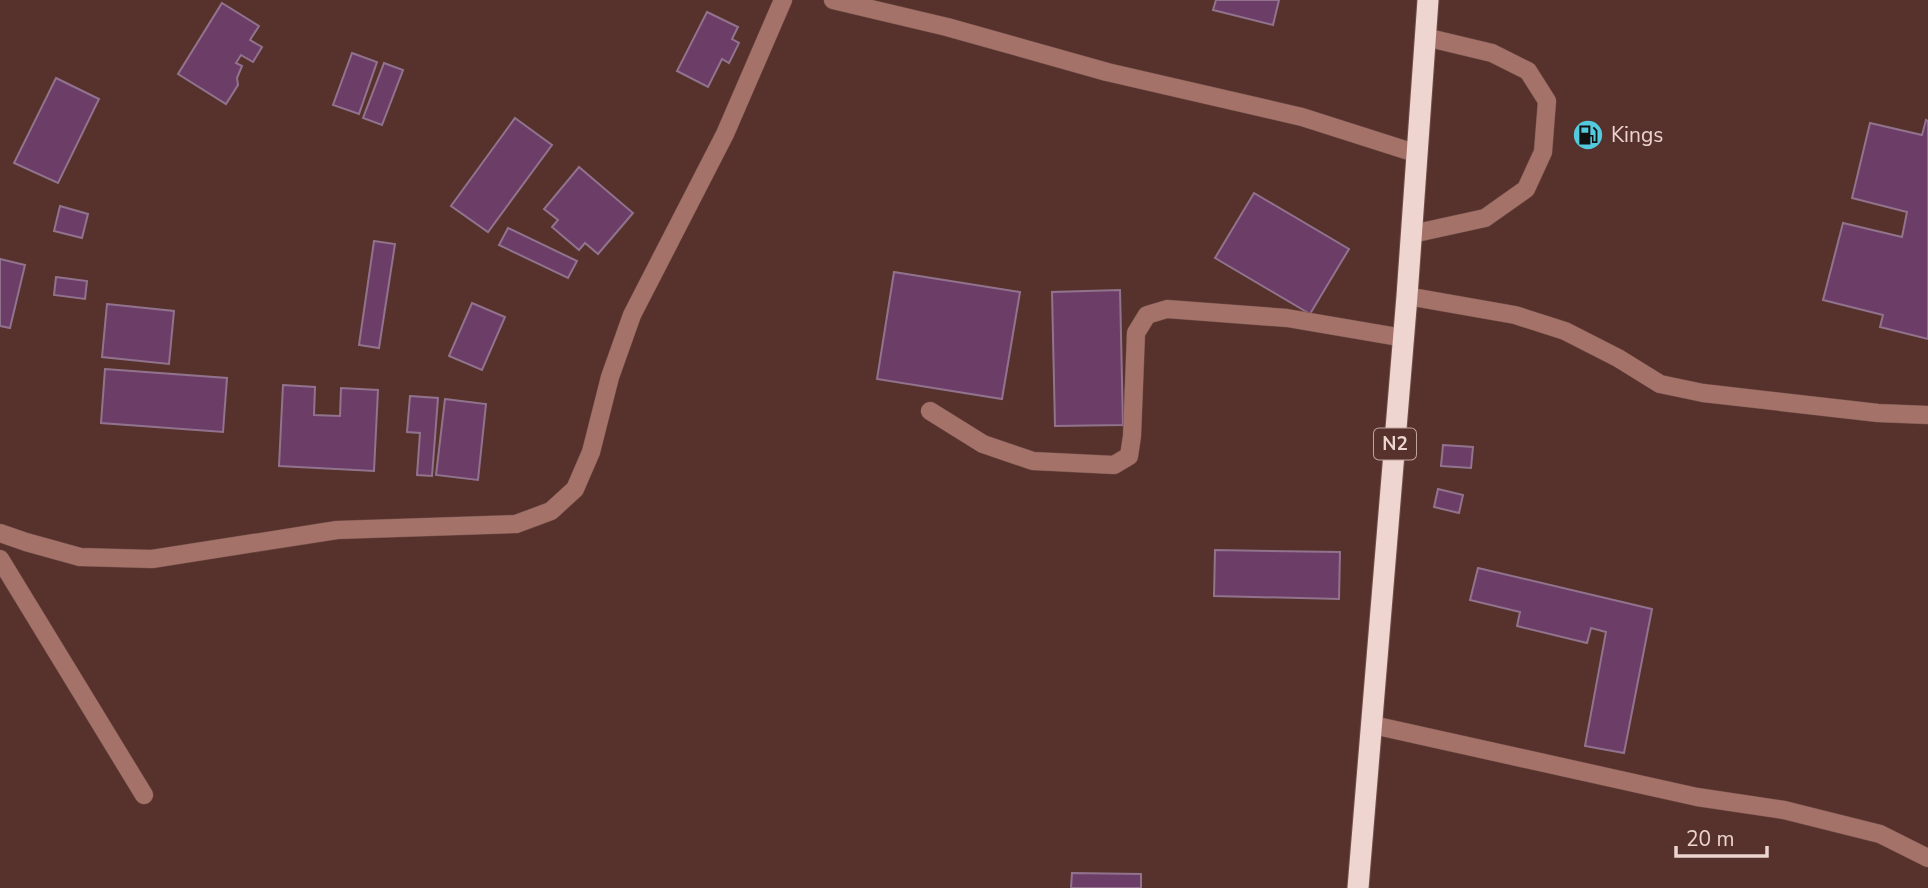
<svg xmlns="http://www.w3.org/2000/svg" width="1928" height="888" viewBox="0 0 1928 888" font-family="'Nunito Sans',sans-serif">
<style>
.building{fill:#6c3e67;stroke:#92738e;stroke-width:2}
.lines{fill:none;stroke-linecap:round;stroke-linejoin:round}
.minor-casing{stroke:#724f49;stroke-width:19}
.highway-casing{stroke:#724f49;stroke-width:23}
.minor{stroke:#a47269;stroke-width:18}
.highway{stroke:#efd5d0;stroke-width:21}
.labels{text-anchor:middle;dominant-baseline:central;stroke-width:6;stroke-linejoin:round;paint-order:stroke}
.shield{fill:#57322c;stroke:#bfa39e;stroke-width:2}
.shield-label{font-size:19px;font-weight:bold;fill:#ecd4cf}
.poi-label{font-size:21px;fill:#ecd4cf;stroke:#57322c;text-anchor:start}
</style>
<rect width="100%" height="100%" fill="#57322c"/>
<g class="building">
<path d="M1216 0H1279L1273 25 1213 10Z"/>
<path d="M222 3 259 26 250 40 262 47 253 62 241 55 236 63 242 66 237 78 238 85 226 104 178 74Z"/>
<path d="M707 12 738 27 732 39 739 43 729 63 722 59 708 87 677 71Z"/>
<path d="M352 53 377 62 359 114 333 105Z"/>
<path d="M384 63 403 70 382 125 363 118Z"/>
<path d="M56 78 99 99 58 183 14 163Z"/>
<path d="M515 118 552 145 488 232 451 206Z"/>
<path d="M1926 120 1928 121V339L1880 327 1883 315 1823 300 1843 223 1902 237 1907 212 1852 198 1870 123 1922 135Z"/>
<path d="M579 167 633 213 598 254 585 243 579 250 552 227 558 220 544 209Z"/>
<path d="M1254 193 1349 249 1310 314 1215 258Z"/>
<path d="M60 206 88 214 82 238 54 231Z"/>
<path d="M508 228 577 261 568 278 499 245Z"/>
<path d="M374 241 395 244 379 348 359 345Z"/>
<path d="M0 259 25 265 10 328 0 326Z"/>
<path d="M894 272 1020 292 1002 399 877 379Z"/>
<path d="M56 277 87 281 85 299 54 295Z"/>
<path d="M1120 290 1123 425 1055 426 1052 292Z"/>
<path d="M472 303 505 317 482 370 449 356Z"/>
<path d="M107 304 174 311 169 364 102 357Z"/>
<path d="M105 369 227 378 223 432 101 423Z"/>
<path d="M283 385 315 387 314 415 340 416 341 388 378 390 374 471 279 466Z"/>
<path d="M410 396 438 398 432 476 417 475 420 433 407 432Z"/>
<path d="M445 399 486 404 478 480 436 475Z"/>
<path d="M1443 445 1473 447 1471 468 1441 466Z"/>
<path d="M1438 489 1463 495 1459 513 1434 507Z"/>
<path d="M1215 550 1340 552 1339 599 1214 596Z"/>
<path d="M1478 568 1652 609 1624 753 1585 746 1606 632 1591 628 1587 643 1517 626 1520 612 1470 600Z"/>
<path d="M1072 873 1141 874V888H1071Z"/>
</g>
<g class="lines">
<g class="minor-casing">
<g id="minor">
<path d="M833 0 947 27 1107 72 1302 117 1418 154"/>
<path d="M1412 234 1485 218 1526 189 1543 152 1547 101 1528 71 1492 53 1425 37"/>
<path d="M1407 296 1515 315 1565 331 1618 358 1660 384 1703 393 1878 413 1928 415"/>
<path d="M930 411 983 444 1033 461 1114 465 1129 456 1132 436 1136 333 1147 315 1167 309 1287 318 1404 338"/>
<path d="M0 533 26 542 80 557 152 559 337 530 516 524 551 511 575 489 591 452 610 377 632 315 725 134 783 0"/>
<path d="M0 559 144 795"/>
<path d="M1373 725 1697 797 1784 810 1880 834 1928 858"/>
</g>
</g>
<g class="highway-casing">
<path id="highway" d="M1358 888 1407 296 1428 0"/>
</g>
<use href="#minor" class="minor"/>
<use href="#highway" class="highway"/>
</g>
<defs>
<g id="fuel-disc" transform="scale(1.575)"><circle r="9.5" fill="#54cade" stroke="#57322c"/><path d="M-5.5-6h7V0h2V4h1.3V-2.5L3-4.5l.8-.8L6-3V5H2.5V1h-1V6h-7ZM-4.2-4.7v3.2H.2V-4.7Z" fill="#111"/></g>
</defs>
<g fill-rule="evenodd">
<use href="#fuel-disc" x="1588" y="135"/>
</g>
<g class="labels">
<rect class="shield" x="1374" y="428.5" width="42" height="31" rx="5"/>
<g class="shield-label">
<text x="1395" y="444">N2</text>
</g>
<g class="poi-label">
<text x="1611" y="135">Kings</text>
</g>
</g>
<path d="M1676 846v10h91v-10" fill="none" stroke="#ecd4cf" stroke-width="3.5"/>
<text x="1686" y="846" font-size="21" fill="#ecd4cf" stroke="#57322c" stroke-width="5" paint-order="stroke">20 m</text>
</svg>
